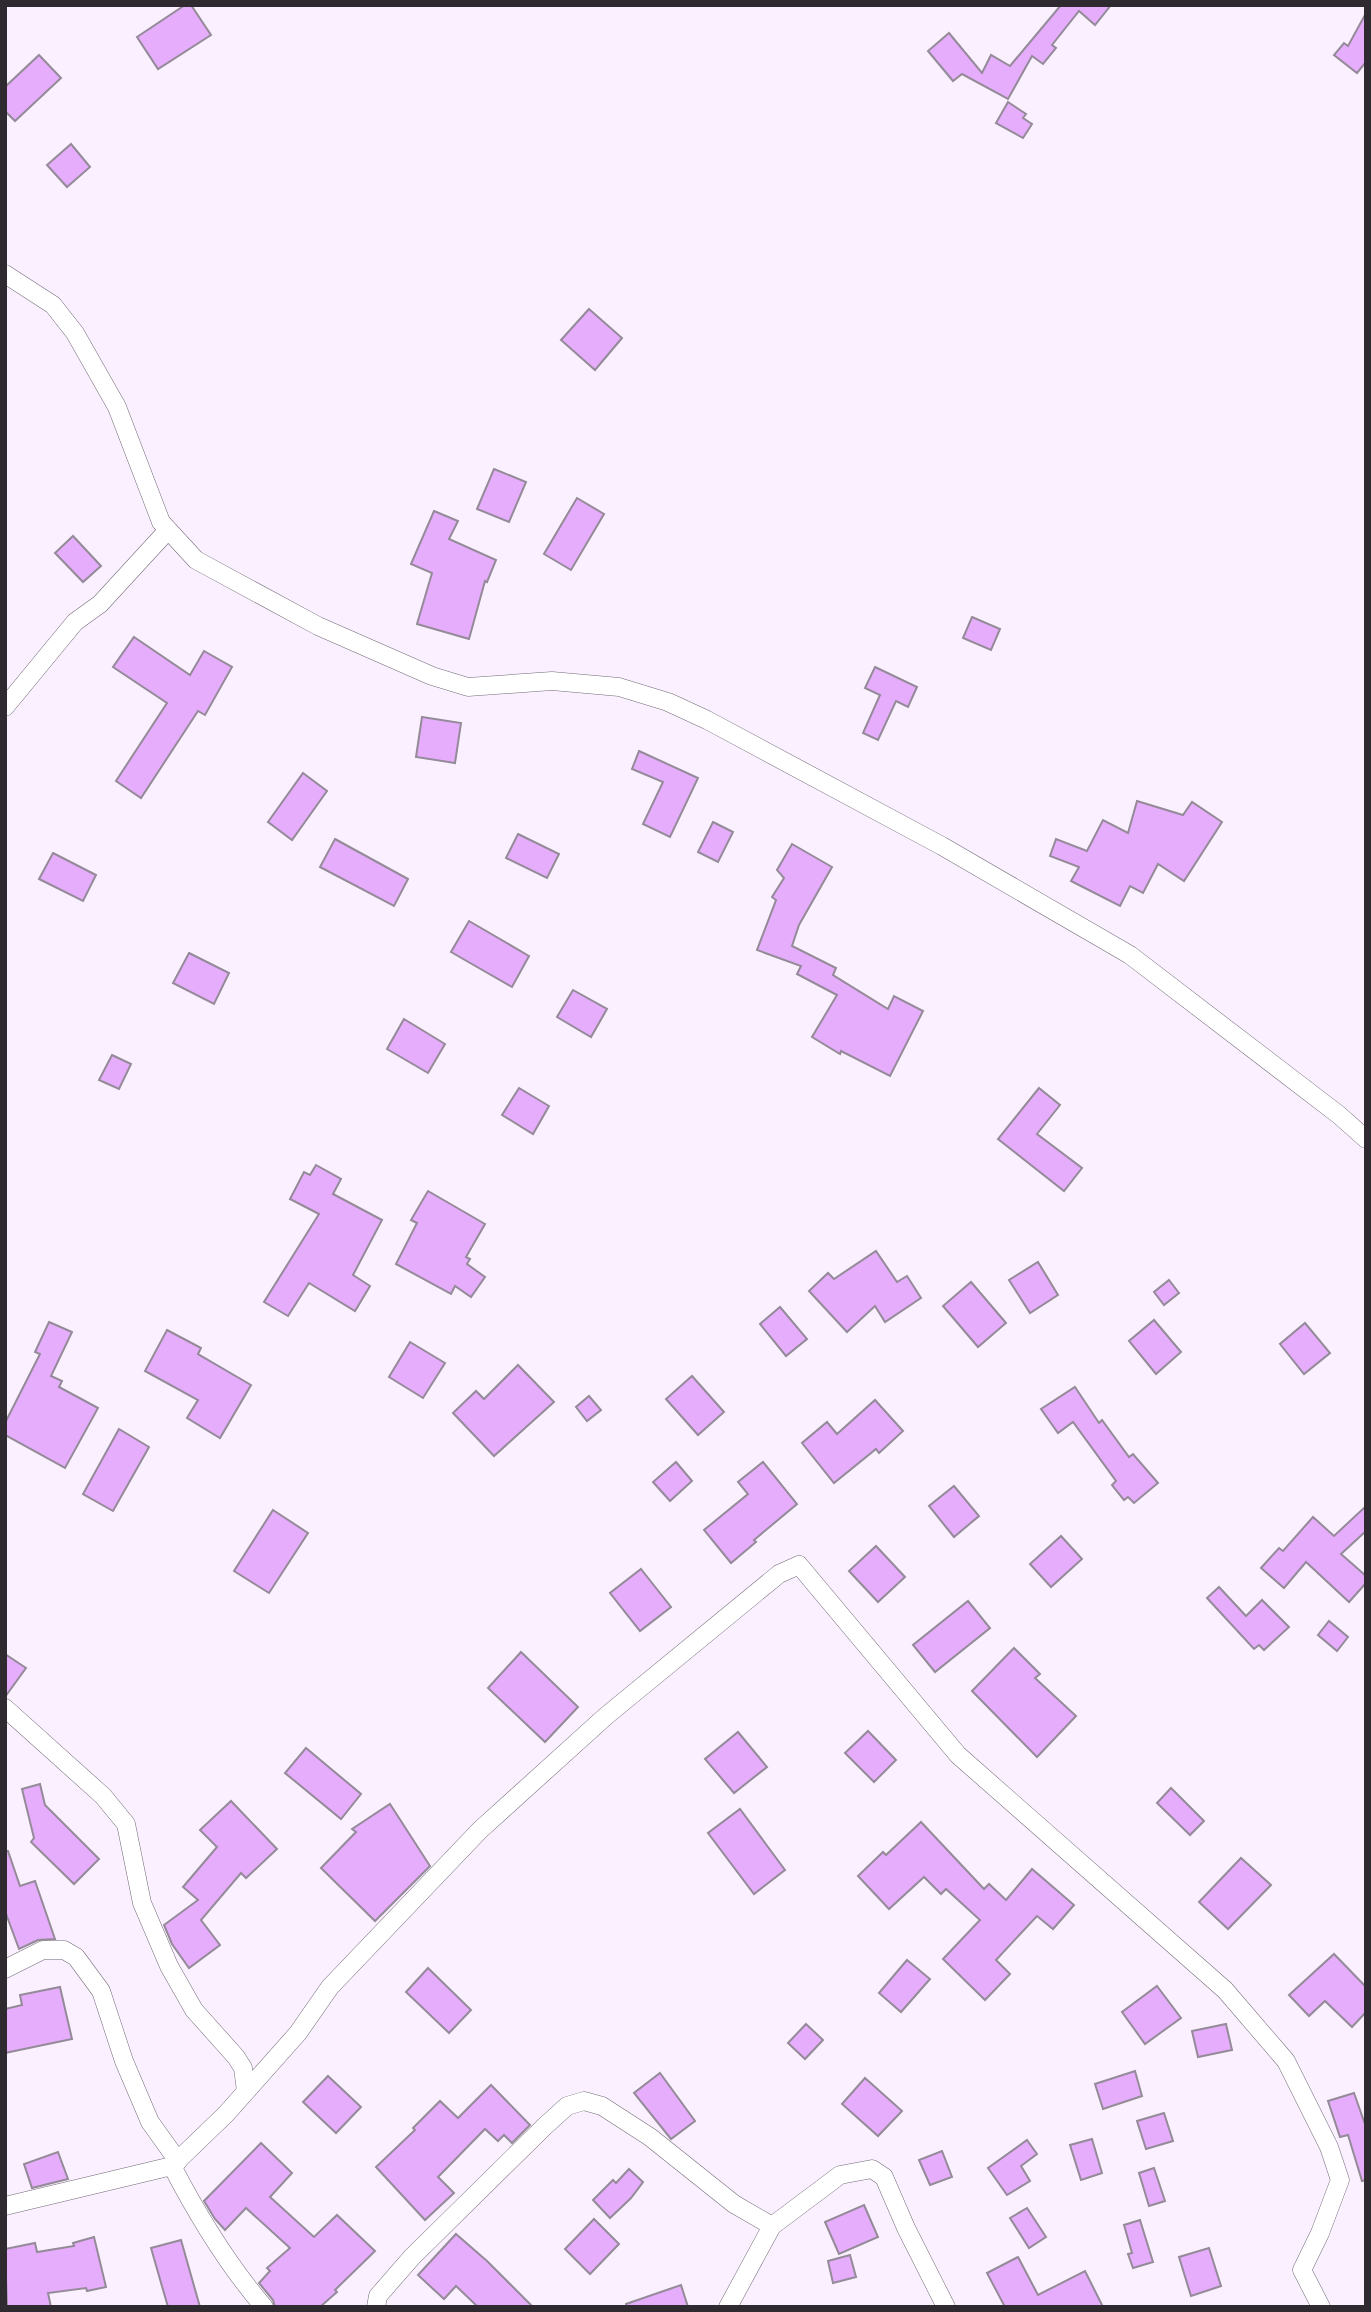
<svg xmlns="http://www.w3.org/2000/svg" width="1371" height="2312" viewBox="0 0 1371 2312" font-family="'Nunito Sans',sans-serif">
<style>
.building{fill:#e6adfd;stroke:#948a98;stroke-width:2}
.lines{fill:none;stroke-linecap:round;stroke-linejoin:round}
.street-casing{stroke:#736b77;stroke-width:19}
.street{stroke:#fff;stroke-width:18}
</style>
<rect width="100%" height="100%" fill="#faf0ff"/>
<g class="building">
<path d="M185 5H191L211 35 158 69 137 37Z"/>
<path d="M1061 5H1111L1095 25 1079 11 1052 45 1056 48 1043 64 1032 56 1008 99 962 74 953 81 928 51 949 33 982 73 991 55 1010 66Z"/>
<path d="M1366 13V62L1357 73 1334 55 1344 43 1348 46Z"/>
<path d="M39 55 61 78 15 121 5 111V87Z"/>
<path d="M1008 102 1026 114 1023 118 1032 124 1023 138 996 123Z"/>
<path d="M71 144 90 167 67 187 47 165Z"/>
<path d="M589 309 622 338 595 370 561 340Z"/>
<path d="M494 469 526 482 509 522 477 509Z"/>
<path d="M577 498 604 514 571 570 544 554Z"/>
<path d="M434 511 458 521 449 539 496 560 487 582 485 581 469 639 417 624 432 573 411 564Z"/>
<path d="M73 536 101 566 83 582 55 553Z"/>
<path d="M972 617 1000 629 991 650 963 638Z"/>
<path d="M134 637 190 675 204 651 232 667 205 715 198 711 141 798 116 781 167 703 113 667Z"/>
<path d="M875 667 917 687 908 707 896 701 878 740 863 733 880 695 865 688Z"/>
<path d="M422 717 461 723 455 763 416 757Z"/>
<path d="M639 751 698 778 670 837 643 824 663 782 632 769Z"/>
<path d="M303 773 327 791 292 840 268 822Z"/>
<path d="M1137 801 1183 815 1192 802 1222 822 1184 881 1158 864 1143 893 1130 886 1120 906 1071 881 1079 867 1050 856 1056 839 1087 851 1103 820 1128 833Z"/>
<path d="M713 822 733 832 718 862 698 852Z"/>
<path d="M518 834 559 854 547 878 506 858Z"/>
<path d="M335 839 408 879 394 906 320 867Z"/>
<path d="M792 844 832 867 799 925 792 946 836 968 833 975 888 1009 894 996 923 1011 890 1076 841 1051 840 1054 812 1037 837 995 797 974 801 966 757 950 776 900 772 897 784 878 777 870Z"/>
<path d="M53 853 96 875 83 901 39 879Z"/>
<path d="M469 921 529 956 512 987 451 952Z"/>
<path d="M189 953 229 973 214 1004 173 983Z"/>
<path d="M573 990 607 1009 591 1037 557 1017Z"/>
<path d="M404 1019 445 1044 428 1073 387 1049Z"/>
<path d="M112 1055 131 1064 119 1089 99 1080Z"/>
<path d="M519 1088 549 1106 533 1134 502 1115Z"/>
<path d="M1039 1088 1060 1105 1037 1134 1082 1168 1064 1191 998 1139Z"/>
<path d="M316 1165 341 1179 333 1194 382 1220 353 1275 370 1286 355 1311 309 1283 288 1316 264 1302 319 1214 290 1199 304 1172 310 1175Z"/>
<path d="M428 1191 485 1224 466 1257 470 1259 467 1264 485 1277 471 1297 455 1286 451 1294 396 1264 417 1223 411 1220Z"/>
<path d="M876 1251 897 1282 907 1276 921 1298 885 1322 875 1306 847 1332 809 1291 828 1273 834 1279Z"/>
<path d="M1038 1262 1058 1295 1030 1313 1009 1280Z"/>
<path d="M1169 1280 1179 1293 1164 1305 1154 1292Z"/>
<path d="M971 1282 1006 1323 978 1347 943 1306Z"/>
<path d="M780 1307 807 1339 786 1356 760 1324Z"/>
<path d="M1154 1320 1181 1352 1156 1374 1129 1341Z"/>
<path d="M49 1322 72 1332 51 1376 62 1381 59 1387 98 1408 65 1468 5 1435V1423L40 1354 35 1352Z"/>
<path d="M1305 1323 1330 1353 1304 1374 1280 1344Z"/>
<path d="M167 1330 201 1348 198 1354 251 1385 220 1438 187 1418 198 1400 145 1371Z"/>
<path d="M410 1342 445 1363 423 1398 389 1377Z"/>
<path d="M518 1365 554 1402 494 1456 453 1413 476 1391 484 1399Z"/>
<path d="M692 1376 724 1412 698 1435 666 1399Z"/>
<path d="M1075 1387 1099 1423 1102 1420 1129 1457 1133 1454 1158 1483 1134 1503 1128 1497 1124 1500 1112 1485 1116 1481 1073 1422 1058 1433 1041 1409Z"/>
<path d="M589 1396 601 1410 587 1421 576 1407Z"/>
<path d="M875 1400 903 1431 879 1453 876 1449 834 1483 802 1443 827 1422 837 1434Z"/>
<path d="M119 1429 149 1447 113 1511 83 1494Z"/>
<path d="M676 1462 692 1481 670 1501 653 1482Z"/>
<path d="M763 1462 797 1504 754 1540 756 1542 731 1563 704 1530 748 1494 738 1482Z"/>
<path d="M954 1486 979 1516 954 1537 929 1506Z"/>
<path d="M1366 1506V1531L1341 1554 1366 1576V1583L1349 1602 1306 1562 1284 1588 1261 1568 1279 1548 1283 1551 1313 1517 1334 1536Z"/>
<path d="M273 1510 308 1533 269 1593 234 1571Z"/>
<path d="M1061 1536 1082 1559 1051 1587 1030 1564Z"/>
<path d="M876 1546 905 1577 878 1602 849 1571Z"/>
<path d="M641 1569 671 1607 640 1631 610 1593Z"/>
<path d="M1219 1587 1246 1616 1262 1600 1289 1627 1264 1650 1259 1645 1254 1649 1207 1598Z"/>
<path d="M968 1601 990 1628 935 1672 913 1645Z"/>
<path d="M1329 1621 1348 1637 1337 1651 1318 1635Z"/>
<path d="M1014 1648 1040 1674 1035 1678 1076 1716 1037 1757 972 1691Z"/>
<path d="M521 1652 578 1707 545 1742 488 1688Z"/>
<path d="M5 1654 26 1668 5 1697Z"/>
<path d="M868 1731 896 1760 874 1782 845 1753Z"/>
<path d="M738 1732 767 1767 734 1793 705 1759Z"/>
<path d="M306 1748 361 1794 341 1819 285 1773Z"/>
<path d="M40 1784 45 1805 99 1859 74 1884 31 1842 34 1838 22 1789Z"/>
<path d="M1171 1788 1204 1821 1190 1835 1157 1803Z"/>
<path d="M231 1801 277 1849 246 1878 241 1873 201 1920 220 1945 189 1968 172 1944 164 1925 198 1900 183 1887 217 1847 200 1830Z"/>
<path d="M390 1804 430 1866 375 1921 321 1868 356 1832 352 1829Z"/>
<path d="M740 1809 785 1870 754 1894 708 1833Z"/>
<path d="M921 1822 984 1889 989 1884 1006 1900 1032 1869 1074 1905 1053 1929 1037 1916 996 1960 1010 1974 985 2000 943 1959 980 1920 946 1889 941 1894 924 1877 889 1909 858 1876 883 1852 886 1855Z"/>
<path d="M5 1851H8L20 1886 35 1881 55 1939 38 1940 19 1949 5 1911Z"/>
<path d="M1241 1858 1271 1885 1228 1929 1199 1902Z"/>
<path d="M1334 1954 1366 1987V2012L1352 2027 1325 2001 1309 2016 1289 1995Z"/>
<path d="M907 1960 930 1979 901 2012 879 1993Z"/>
<path d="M428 1968 471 2010 449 2033 406 1992Z"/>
<path d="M1157 1986 1181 2018 1145 2044 1122 2012Z"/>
<path d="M60 1987 72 2039 5 2053V2009L22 2005 20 1995Z"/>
<path d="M806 2024 823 2040 805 2059 788 2043Z"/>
<path d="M1226 2024 1232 2050 1198 2057 1192 2031Z"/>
<path d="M1135 2071 1142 2096 1103 2109 1095 2084Z"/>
<path d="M660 2073 695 2121 671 2139 634 2093Z"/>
<path d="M328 2076 361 2107 336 2133 303 2102Z"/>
<path d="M865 2078 902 2111 878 2136 842 2104Z"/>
<path d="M491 2085 530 2125 512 2143 504 2135 498 2141 485 2129 438 2177 454 2193 425 2220 376 2167 415 2130 413 2128 440 2101 458 2118Z"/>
<path d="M1354 2093 1366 2127V2180L1362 2181 1348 2135 1340 2137 1328 2101Z"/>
<path d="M1164 2113 1173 2141 1146 2149 1137 2121Z"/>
<path d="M1092 2139 1102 2173 1081 2180 1070 2145Z"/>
<path d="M1027 2140 1037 2154 1021 2166 1030 2181 1007 2195 988 2168Z"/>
<path d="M261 2143 292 2173 270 2197 314 2237 337 2215 375 2251 335 2290 337 2292 320 2307H275L273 2300 259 2283 270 2271 267 2268 290 2248 246 2208 225 2230 215 2219 204 2201Z"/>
<path d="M942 2151 952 2177 930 2185 919 2160Z"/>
<path d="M58 2152 68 2179 32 2188 24 2164Z"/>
<path d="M1154 2168 1165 2201 1149 2206 1139 2173Z"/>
<path d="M629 2169 643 2182 631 2198 610 2218 593 2200 613 2180 616 2183Z"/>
<path d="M864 2205 878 2237 839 2254 825 2222Z"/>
<path d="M1027 2208 1046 2237 1029 2248 1010 2218Z"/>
<path d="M594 2219 619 2244 590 2274 565 2249Z"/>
<path d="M1140 2220 1153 2262 1133 2268 1128 2254 1132 2253 1124 2225Z"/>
<path d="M456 2234 487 2261 533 2307H478L456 2286 444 2299 418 2275Z"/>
<path d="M94 2237 106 2287 87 2291 86 2288 48 2293 51 2307H7L5 2249 35 2243 37 2252 74 2246 73 2243Z"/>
<path d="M181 2240 200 2307H168L151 2248Z"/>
<path d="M1209 2248 1221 2286 1191 2296 1179 2257Z"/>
<path d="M850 2255 856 2277 833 2283 828 2261Z"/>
<path d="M1018 2257 1038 2295 1085 2271 1103 2307H1005L987 2273Z"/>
<path d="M681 2285 688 2307H626V2304Z"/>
</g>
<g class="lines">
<g class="street-casing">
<g id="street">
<path d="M5 274 53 305 75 333 117 407 161 522 196 560 318 626 432 676 468 687 552 681 619 687 668 702 707 720 942 846 1130 955 1339 1115 1366 1139"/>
<path d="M5 707 75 622 100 604 168 530"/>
<path d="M5 1708 103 1796 126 1824 142 1903 169 1966 194 2010 236 2057 243 2068 246 2091"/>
<path d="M5 1969 43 1950H64L76 1957 101 1991 124 2061 150 2122 178 2161"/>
<path d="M172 2166C198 2216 227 2264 264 2307"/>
<path d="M5 2206 172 2166 226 2114 298 2033 330 1987 480 1830 606 1716 779 1574 799 1565 958 1755 1225 1990 1286 2061 1329 2147 1340 2180 1320 2233 1302 2270 1321 2307"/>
<path d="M376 2307 378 2296 412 2257 544 2127 567 2106 584 2101 602 2106 650 2137 734 2204 772 2226"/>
<path d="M728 2307 772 2226 840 2175 872 2169 884 2177 906 2228 946 2307"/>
</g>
</g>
<use href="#street" class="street"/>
</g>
<rect width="1371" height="2312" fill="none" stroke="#2e2a30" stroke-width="14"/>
</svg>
